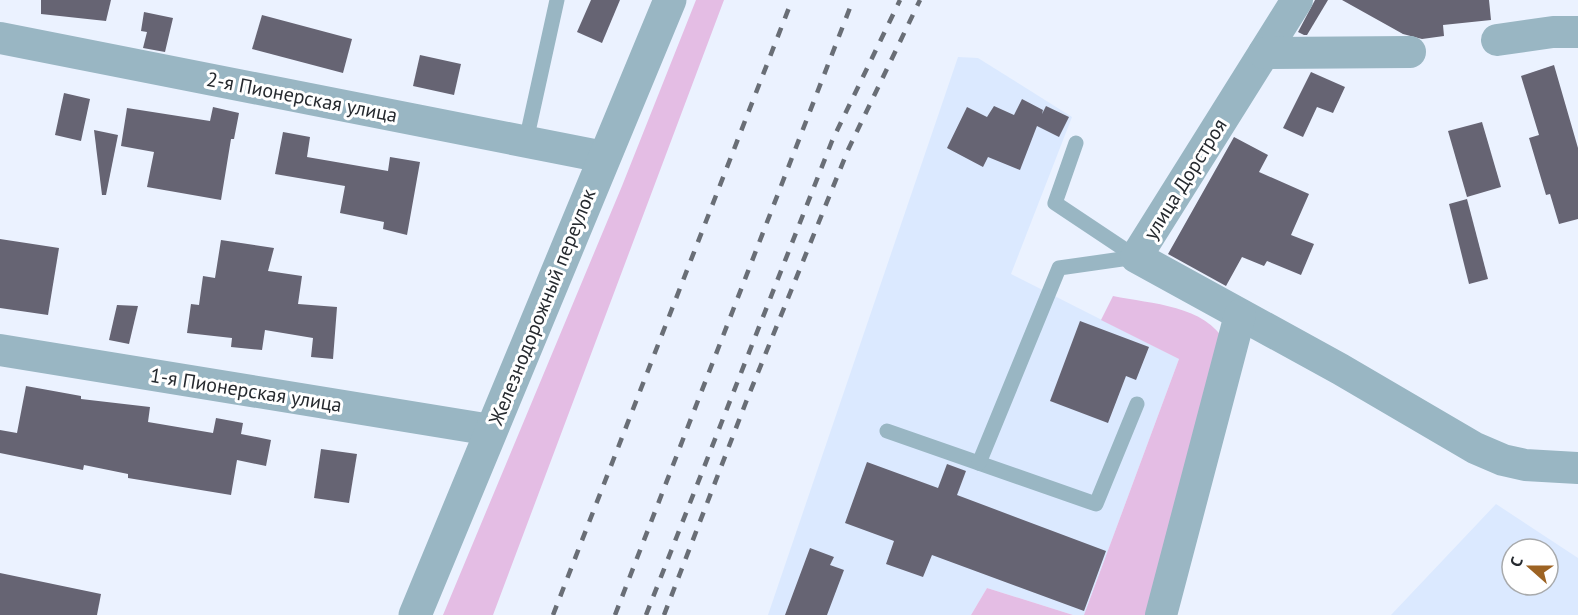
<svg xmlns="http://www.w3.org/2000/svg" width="1578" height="615" viewBox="0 0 1578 615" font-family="'PT Sans',sans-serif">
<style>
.built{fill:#dbe9ff;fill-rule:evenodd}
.green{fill:#e4bde4}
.building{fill:#666473}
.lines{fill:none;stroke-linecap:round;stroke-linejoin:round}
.service{stroke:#99b6c3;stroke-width:15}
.minor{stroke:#99b6c3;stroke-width:32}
.tertiary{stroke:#99b6c3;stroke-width:33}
.rail{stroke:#696e76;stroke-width:4.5;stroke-dasharray:10 10;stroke-linecap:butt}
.labels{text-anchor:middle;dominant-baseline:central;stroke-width:6;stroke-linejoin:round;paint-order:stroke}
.street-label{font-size:20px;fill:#262a2f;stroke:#fff}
</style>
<rect width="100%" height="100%" fill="#ebf2ff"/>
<g class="built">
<path d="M958 57 978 58 1072 117 1011 274 1179 359 1084 615H1073L987 588 971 615H768Z"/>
<path d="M1496 504 1578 558V615H1391ZM1512 549H1548V585H1512Z"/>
</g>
<g class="green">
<path d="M696 0H724L493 615H443L622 186Z"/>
<path d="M1113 296C1152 304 1205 305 1226 343L1151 615H1084L1179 359 1101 320Z"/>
<path d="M987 588 1073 615H971Z"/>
</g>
<g class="building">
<path d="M41 0H111L106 21 41 14Z"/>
<path d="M591 0H620L602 43 577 32Z"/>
<path d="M1315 0H1328L1307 35H1304L1298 32Z"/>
<path d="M1342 0H1489L1491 20 1443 25 1444 36 1422 39 1403 34Z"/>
<path d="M144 12 173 18 165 52 143 48 147 32 141 31Z"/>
<path d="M262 15 352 39 343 73 252 49Z"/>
<path d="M420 55 461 64 454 95 413 86Z"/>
<path d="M1554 65 1578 148V219L1559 224 1550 194 1546 195 1529 138 1539 135 1521 76Z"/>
<path d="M1311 72 1345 87 1333 113 1317 107 1303 137 1283 128Z"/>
<path d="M64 93 90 99 81 141 55 135Z"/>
<path d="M1022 99 1043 110 1042 114 1046 106 1069 117 1059 137 1037 126 1020 170 988 157 983 167 947 148 967 107 987 117 994 106 1014 115Z"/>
<path d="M213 107 239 113 234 139H231L221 200 147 187 154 152 121 146 127 108 210 121Z"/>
<path d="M1482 122 1501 187 1467 197 1448 131Z"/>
<path d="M94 130 118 135 106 195H102Z"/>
<path d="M283 132 310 137 307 157 388 171 390 157 420 162 407 235 383 229 384 222 340 213 345 186 275 174Z"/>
<path d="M1234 137 1268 155 1259 172 1309 194 1291 235 1314 244 1301 275 1267 261 1264 266 1242 257 1226 286 1168 254Z"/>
<path d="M1467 199 1488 279 1469 284 1449 204Z"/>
<path d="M0 239 59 248 48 315 0 308Z"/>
<path d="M221 240 274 248 268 271 302 276 298 304 337 307 333 359 311 357 313 338 265 330 262 350 231 347 232 338 187 333 191 304 199 305 203 276 215 278Z"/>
<path d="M117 305 138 306 129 344 109 340Z"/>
<path d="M1080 321 1149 347 1136 380 1126 376 1108 423 1050 401Z"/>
<path d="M26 386 81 396V399L150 407 148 422 213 433 216 418 243 423 241 434 271 440 266 466 237 460 231 495 128 478V474L84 465 83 470 0 453V430L17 433Z"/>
<path d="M321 449 357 454 349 503 314 498Z"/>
<path d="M867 462 938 488 947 464 966 471 957 495 1106 551 1084 611 932 555 923 577 886 564 894 541 845 523Z"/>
<path d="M810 548 834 557 830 565 844 570 827 615H785Z"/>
<path d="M0 573 101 594 97 615H0Z"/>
</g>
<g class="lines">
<g class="service">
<path d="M526 141 557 0"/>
<path d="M1076 143 1055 203 1136 257"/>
<path d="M887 431 1096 504 1137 404"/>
<path d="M979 463 1059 268 1136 257"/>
</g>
<g class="minor">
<path d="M1297 0 1136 257 1340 369 1475 448 1503 460 1525 465 1578 468"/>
<path d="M0 38 604 157"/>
<path d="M1497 40 1553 32H1578"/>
<path d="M1264 53 1410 52"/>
<path d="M0 350 491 430"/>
<path d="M1161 615 1240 315"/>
</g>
<path class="tertiary" d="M415 615 670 0"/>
<g class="rail">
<path d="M553 615 792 0"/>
<path d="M615 615 853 0"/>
<path d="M646 615 832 141 900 0"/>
<path d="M664 615 746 402 848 150 920 0"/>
</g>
</g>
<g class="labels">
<g class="street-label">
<text transform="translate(302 97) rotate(11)">2-я Пионерская улица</text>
<text transform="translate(1185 179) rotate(-58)">улица Дорстроя</text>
<text transform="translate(542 307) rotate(-68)">Железнодорожный переулок</text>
<text transform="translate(246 390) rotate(9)">1-я Пионерская улица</text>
</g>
</g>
<g transform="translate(1530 567) rotate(291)"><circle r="28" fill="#ffffff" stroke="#a8aaac" stroke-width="1.5"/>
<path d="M0-4.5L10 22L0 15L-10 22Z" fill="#9d6323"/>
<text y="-9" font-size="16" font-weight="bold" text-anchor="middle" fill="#262a2f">С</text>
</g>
</svg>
